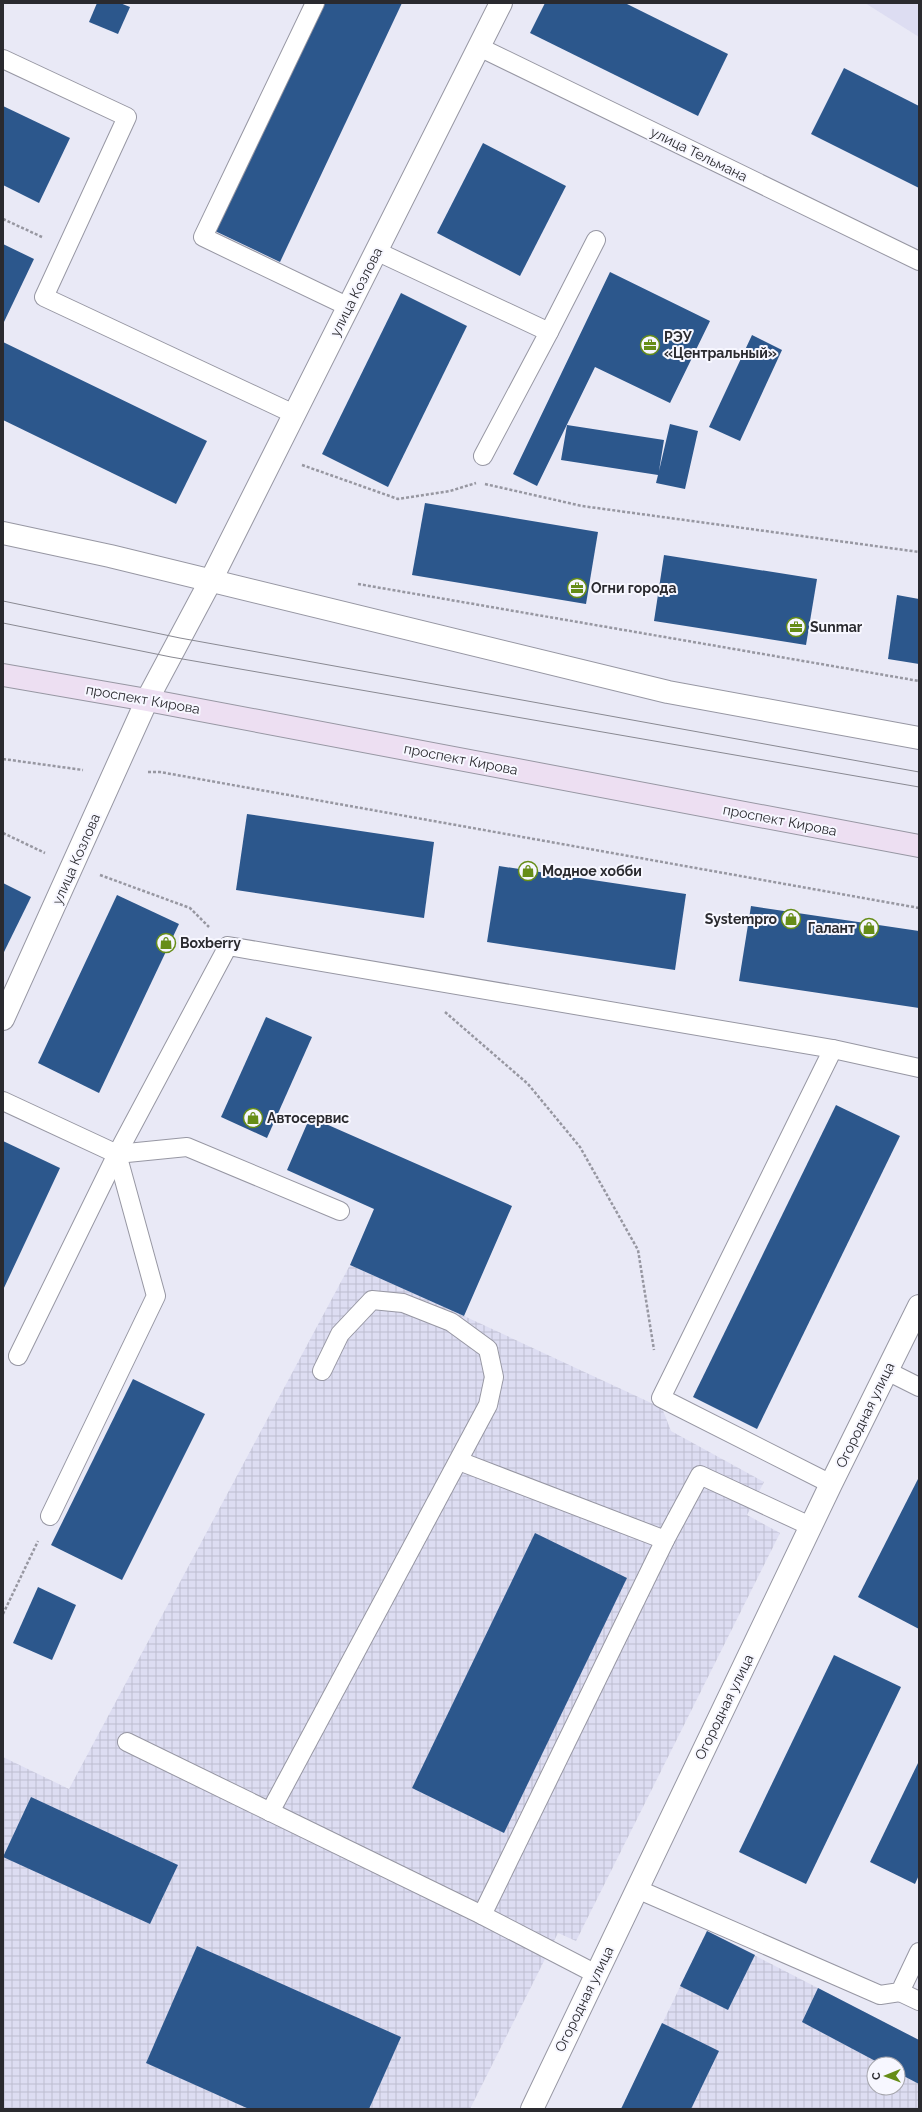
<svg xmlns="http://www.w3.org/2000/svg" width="922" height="2112" viewBox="0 0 922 2112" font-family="Raleway,sans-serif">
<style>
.built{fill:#ddddf2}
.industrial{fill:url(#industrial-grid);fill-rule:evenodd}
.building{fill:#2c578c}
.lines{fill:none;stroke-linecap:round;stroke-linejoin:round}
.service-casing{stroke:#9797a3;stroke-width:20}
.minor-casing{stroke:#9797a3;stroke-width:24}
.tertiary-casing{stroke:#9797a3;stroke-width:24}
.secondary-casing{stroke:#9797a3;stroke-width:24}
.path{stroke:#9797a1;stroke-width:2.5;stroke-dasharray:3 2;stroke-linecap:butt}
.service{stroke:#fff;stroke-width:18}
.minor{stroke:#fff;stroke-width:22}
.tertiary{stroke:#fff;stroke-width:22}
.secondary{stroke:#eddff2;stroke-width:22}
.tram{stroke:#898992;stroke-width:1}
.labels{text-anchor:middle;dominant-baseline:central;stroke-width:4;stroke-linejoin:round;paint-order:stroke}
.street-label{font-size:14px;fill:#2a2a2f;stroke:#f7f7ff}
.poi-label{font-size:14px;font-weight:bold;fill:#2a2a2f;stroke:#f7f7ff;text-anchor:start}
</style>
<defs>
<pattern id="industrial-grid" width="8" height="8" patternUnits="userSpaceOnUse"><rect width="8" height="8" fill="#ddddf2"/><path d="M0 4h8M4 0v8" fill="none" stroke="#bebed0"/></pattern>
</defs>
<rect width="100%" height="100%" fill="#e9e9f6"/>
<path class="built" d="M865 3H919V37Z"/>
<g class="industrial">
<path d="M350 1265 464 1316 662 1408 671 1431 764 1482 747 1515 780 1533 576 1941 558 1933 470 2109H3V1757L69 1789Z"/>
<path d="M707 1931 919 2040V2109H621ZM874 2064H898V2088H874Z"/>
</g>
<g class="building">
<path d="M97 3H120L130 7 118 34 89 22Z"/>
<path d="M323 3H402L280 262 215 231Z"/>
<path d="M545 3H625L728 54 698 116 530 33Z"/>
<path d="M844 68 919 106V188L811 134Z"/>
<path d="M3 106 70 138 39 203 3 185Z"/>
<path d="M483 143 566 186 520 276 437 233Z"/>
<path d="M3 244 34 259 3 324Z"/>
<path d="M610 272 710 321 670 403 595 367 537 486 513 474Z"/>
<path d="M401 293 467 326 388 487 322 454Z"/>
<path d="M752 335 782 350 740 441 709 427Z"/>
<path d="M3 342 207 441 176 504 3 420Z"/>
<path d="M670 424 698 431 685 489 656 483 658 475 561 460 567 425 664 440 659 471Z"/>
<path d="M425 503 598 532 586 604 412 575Z"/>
<path d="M664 555 817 579 806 645 654 621Z"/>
<path d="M897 595 919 599V664L888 659Z"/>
<path d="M247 814 434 842 424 918 236 890Z"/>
<path d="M499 866 686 894 675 970 487 942Z"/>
<path d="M3 883 31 897 3 954Z"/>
<path d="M117 895 179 924 99 1093 38 1063Z"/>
<path d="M751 906 919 931V1008L739 981Z"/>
<path d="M266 1017 312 1037 267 1138 221 1117Z"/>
<path d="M836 1105 900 1136 757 1429 693 1397Z"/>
<path d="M310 1117 512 1206 464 1316 350 1265 374 1209 287 1170Z"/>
<path d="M3 1141 60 1168 3 1290Z"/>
<path d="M133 1379 205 1414 122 1580 51 1545Z"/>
<path d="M919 1477V1629L858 1597Z"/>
<path d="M535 1533 627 1578 504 1833 412 1788Z"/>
<path d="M38 1587 76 1605 52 1660 13 1643Z"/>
<path d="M834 1655 901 1687 806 1884 739 1852Z"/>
<path d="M919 1761V1875L915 1884 870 1862Z"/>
<path d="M31 1797 178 1865 150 1924 3 1857Z"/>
<path d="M707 1931 755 1955 728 2010 680 1986Z"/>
<path d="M197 1946 401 2037 369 2109H249L146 2063Z"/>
<path d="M818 1988 919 2040V2084L898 2073V2064H881L802 2022Z"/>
<path d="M662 2023 719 2051 691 2109H621Z"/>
</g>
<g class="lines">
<g class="service-casing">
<g id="service">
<path d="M315 3 203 237 349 307"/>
<path d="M479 47 919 261"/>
<path d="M3 59 127 117 44 297 294 414"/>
<path d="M376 251 549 332 483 456"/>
<path d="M549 332 596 240"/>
<path d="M833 1049 919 1068"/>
<path d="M3 1101 117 1154 187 1147 340 1211"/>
<path d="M18 1356 117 1154 228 946 833 1049 661 1398 831 1484"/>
<path d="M887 1371 919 1387"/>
<path d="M459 1461 665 1540 700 1475 810 1526"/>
<path d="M50 1516 156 1296 117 1154"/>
<path d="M127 1742 482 1915 596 1974"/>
<path d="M270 1812 488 1405 494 1377 488 1349 451 1322 403 1303 372 1300 340 1334 322 1371"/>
<path d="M637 1889 880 1995 900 1992 919 1952"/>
<path d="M482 1915 665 1540"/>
<path d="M900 1992 919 2001"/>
</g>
</g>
<g class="minor-casing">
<g id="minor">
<path d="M211 580 501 3"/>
<path d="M3 1019 147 700"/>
</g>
</g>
<g class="tertiary-casing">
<g id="tertiary">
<path d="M3 533 110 556 668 692 919 738"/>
<path d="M147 700 211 580"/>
<path d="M532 2109 831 1484 919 1306"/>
</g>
</g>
<g class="secondary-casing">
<path id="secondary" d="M3 675 147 700 919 846"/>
</g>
<g class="path">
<path d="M3 219 42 237"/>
<path d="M302 465 398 499 450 491 476 483"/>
<path d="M485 484 582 506 919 552"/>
<path d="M358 584 919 681"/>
<path d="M3 759 83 770"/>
<path d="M148 772H160L919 908"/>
<path d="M3 833 45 853"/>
<path d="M100 875 190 908 209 927"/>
<path d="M445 1012 528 1084 580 1147 638 1250 654 1350"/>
<path d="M3 1614 38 1541"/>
</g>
<use href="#service" class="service"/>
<use href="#minor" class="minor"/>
<use href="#tertiary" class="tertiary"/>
<use href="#secondary" class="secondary"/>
<g class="tram">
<path d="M3 601 180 638 919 772"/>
<path d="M3 623 171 657 919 787"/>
</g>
</g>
<defs>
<g id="office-ring" transform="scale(1)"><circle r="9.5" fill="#f7f7ff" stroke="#668d18" stroke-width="1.5"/><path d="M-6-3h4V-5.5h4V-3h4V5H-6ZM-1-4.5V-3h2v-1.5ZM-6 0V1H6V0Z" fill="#668d18"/></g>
<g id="shop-ring" transform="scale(1)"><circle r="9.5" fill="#f7f7ff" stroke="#668d18" stroke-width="1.5"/><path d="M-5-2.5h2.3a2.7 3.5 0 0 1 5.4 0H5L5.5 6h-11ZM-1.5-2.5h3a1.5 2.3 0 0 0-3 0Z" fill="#668d18"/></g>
</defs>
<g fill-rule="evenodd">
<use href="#office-ring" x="650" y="345"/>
<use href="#office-ring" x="577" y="588"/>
<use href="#office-ring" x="796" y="627"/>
<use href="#shop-ring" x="528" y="871"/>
<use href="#shop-ring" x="791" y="919"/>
<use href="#shop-ring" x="869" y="928"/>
<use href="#shop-ring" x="166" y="943"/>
<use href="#shop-ring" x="253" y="1118"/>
</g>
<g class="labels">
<g class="street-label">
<text transform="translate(699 154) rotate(26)">улица Тельмана</text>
<text transform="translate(356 292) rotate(-63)">улица Козлова</text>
<text transform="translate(143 699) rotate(10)">проспект Кирова</text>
<text transform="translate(461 759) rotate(11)">проспект Кирова</text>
<text transform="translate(780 820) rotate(11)">проспект Кирова</text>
<text transform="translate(76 859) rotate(-66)">улица Козлова</text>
<text transform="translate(865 1415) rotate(-64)">Огородная улица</text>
<text transform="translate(724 1707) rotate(-64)">Огородная улица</text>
<text transform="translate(584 1999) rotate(-64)">Огородная улица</text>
</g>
<g class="poi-label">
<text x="664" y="337">РЭУ<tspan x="664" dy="16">«Центральный»</tspan></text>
<text x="591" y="588">Огни города</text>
<text x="810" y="627">Sunmar</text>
<text x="542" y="871">Модное хобби</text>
<text x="777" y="919" text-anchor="end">Systempro</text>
<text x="855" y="928" text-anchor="end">Галант</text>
<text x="180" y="943">Boxberry</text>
<text x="267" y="1118">Автосервис</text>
</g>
</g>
<rect width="922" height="2112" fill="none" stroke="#2a2a2f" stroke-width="8"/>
<g transform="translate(886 2076) rotate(269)"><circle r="19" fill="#f7f7ff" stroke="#a5a5ac"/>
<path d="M0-3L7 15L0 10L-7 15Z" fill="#668d18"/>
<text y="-6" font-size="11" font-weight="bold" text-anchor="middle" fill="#2a2a2f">С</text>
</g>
</svg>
